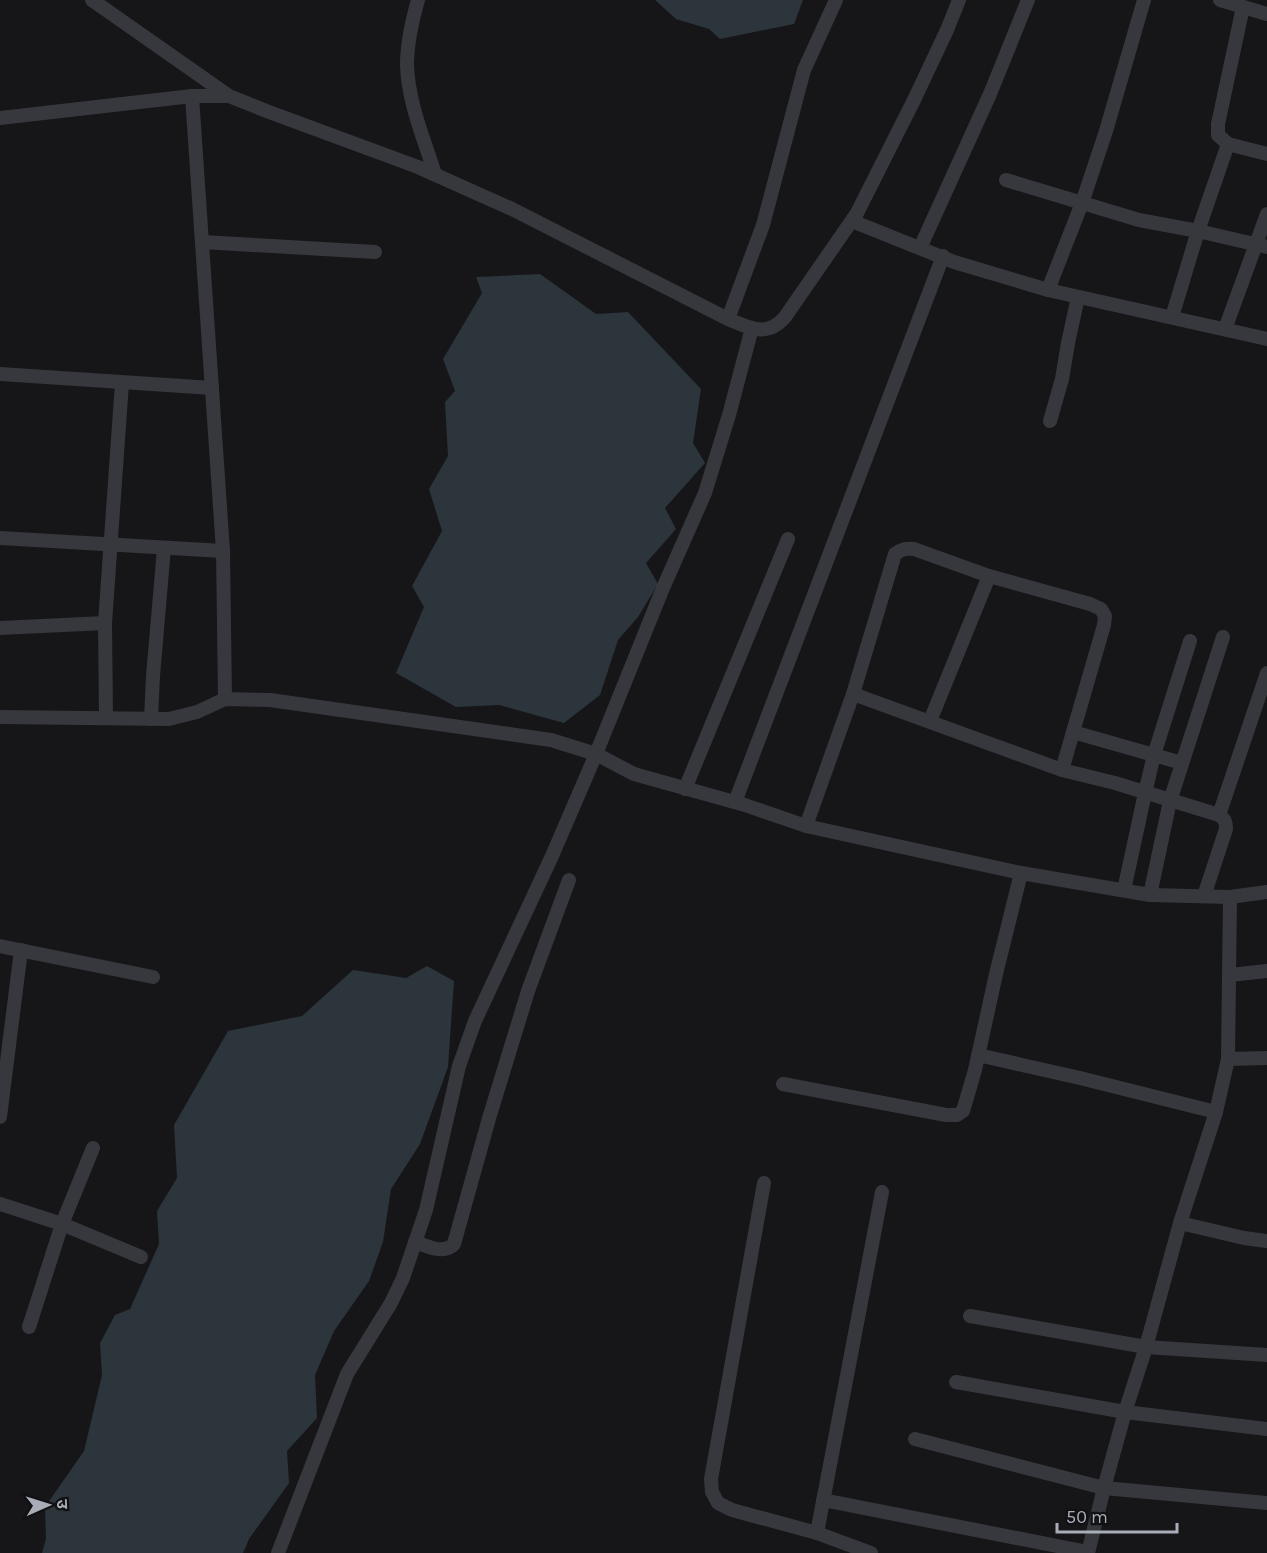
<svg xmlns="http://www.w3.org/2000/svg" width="1267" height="1553" viewBox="0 0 1267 1553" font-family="Karla,'Noto Sans Devanagari',sans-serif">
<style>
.water{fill:#2c353c}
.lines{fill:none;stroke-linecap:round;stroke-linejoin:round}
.street{stroke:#37383d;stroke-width:14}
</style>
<rect width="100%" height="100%" fill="#161618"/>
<g class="water">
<path d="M655 0H803L794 24 720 39 709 29 676 19Z"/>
<path d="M540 274 596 314 628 312 701 389 693 443 705 463 665 508 676 529 646 563 658 584 638 617 618 640 600 695 564 723 499 705 456 707 396 673 424 607 412 586 442 531 429 489 448 456 445 402 455 391 443 359 482 293 476 277Z"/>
<path d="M427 966 454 981 448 1067 420 1144 391 1189 383 1242 369 1281 334 1331 315 1375 317 1418 287 1451 289 1483 249 1539 243 1553H42L46 1539 45 1507 84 1451 102 1375 100 1343 115 1315 130 1309 159 1244 157 1211 177 1178 174 1125 228 1031 302 1016 353 970 406 978Z"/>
</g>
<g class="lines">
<g class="street">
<path d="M92 0 229 96"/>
<path d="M418 0C412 21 407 43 407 65 408 102 424 139 435 174"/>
<path d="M1220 0 1267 14"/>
<path d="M1243 7 1218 124V135L1228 144 1267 154"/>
<path d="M192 96 223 551 225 699"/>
<path d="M0 118 192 96H229L269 112 418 167 512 209 728 319C750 328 767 338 785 317L857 213 914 100 947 30 959 0"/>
<path d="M1006 180 1139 220 1198 231 1267 247"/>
<path d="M852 221 954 262 1048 290 1267 339"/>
<path d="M202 242 375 252"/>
<path d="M920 248 990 94 1028 0"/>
<path d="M1048 290 1082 203 1106 131 1144 0"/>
<path d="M1172 317 1198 231 1228 144"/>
<path d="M728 319 763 225 804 70 836 0"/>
<path d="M1225 329 1267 214"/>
<path d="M0 374 212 388"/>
<path d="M1050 421 1062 379 1068 343 1078 297"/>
<path d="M0 538 223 551"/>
<path d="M0 628 105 623"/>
<path d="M853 694 1062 770 1115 783 1219 815C1225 819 1226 822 1226 829L1204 896"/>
<path d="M0 717 169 719 197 712 225 699 270 700 551 740 596 754 634 774 745 805 806 826 1021 873 1150 895 1230 897 1267 892"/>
<path d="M106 718 105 623 122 383"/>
<path d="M151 719 153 676 164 548"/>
<path d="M930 721 989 576"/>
<path d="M1073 732 1182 763"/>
<path d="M685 789 788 539"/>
<path d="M735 802 943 256"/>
<path d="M1219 815 1267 673"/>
<path d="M806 826 853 694 895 554C902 549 906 548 914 549L989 576 1090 604 1101 609 1105 616 1104 625 1062 770"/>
<path d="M1124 890 1145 793 1154 755 1190 641"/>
<path d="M1150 895 1170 801 1223 637"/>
<path d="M0 946 153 977"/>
<path d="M1230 975 1267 971"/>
<path d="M978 1055 1080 1078 1216 1112"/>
<path d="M1228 1059 1267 1058"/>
<path d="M783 1084 946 1115H957L963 1111 975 1070 996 974 1021 873"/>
<path d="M0 1117 21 950"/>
<path d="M764 1183 711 1479 712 1492 718 1503 732 1510 817 1533 871 1553"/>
<path d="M0 1204 62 1224 141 1257"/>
<path d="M1180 1223 1244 1238 1267 1241"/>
<path d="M415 1242C427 1246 444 1255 454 1244L490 1115 528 991 569 880"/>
<path d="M970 1316 1146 1347 1267 1355"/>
<path d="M29 1327 62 1224 93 1148"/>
<path d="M956 1382 1125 1412 1267 1429"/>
<path d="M915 1439 1104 1488 1267 1503"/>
<path d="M823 1500 1088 1552"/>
<path d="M817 1533 882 1192"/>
<path d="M278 1553 347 1374 391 1303 403 1278 426 1210 459 1066 475 1021 552 856 596 754 663 588 705 493 729 415 752 328"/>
<path d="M1088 1553 1104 1488 1125 1412 1146 1347 1180 1223 1216 1112 1228 1059 1230 897"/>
</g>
</g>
<g transform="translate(48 1505) rotate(87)" stroke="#111113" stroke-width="4.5" paint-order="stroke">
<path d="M0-4.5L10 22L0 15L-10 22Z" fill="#a8adb8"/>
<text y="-9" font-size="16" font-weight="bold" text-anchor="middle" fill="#a8adb8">उ</text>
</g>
<path d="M1057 1523v9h120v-9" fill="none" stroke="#a8adb8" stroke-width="3"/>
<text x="1066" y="1523" font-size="18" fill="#a8adb8" stroke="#111113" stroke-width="4.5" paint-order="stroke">50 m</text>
</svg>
